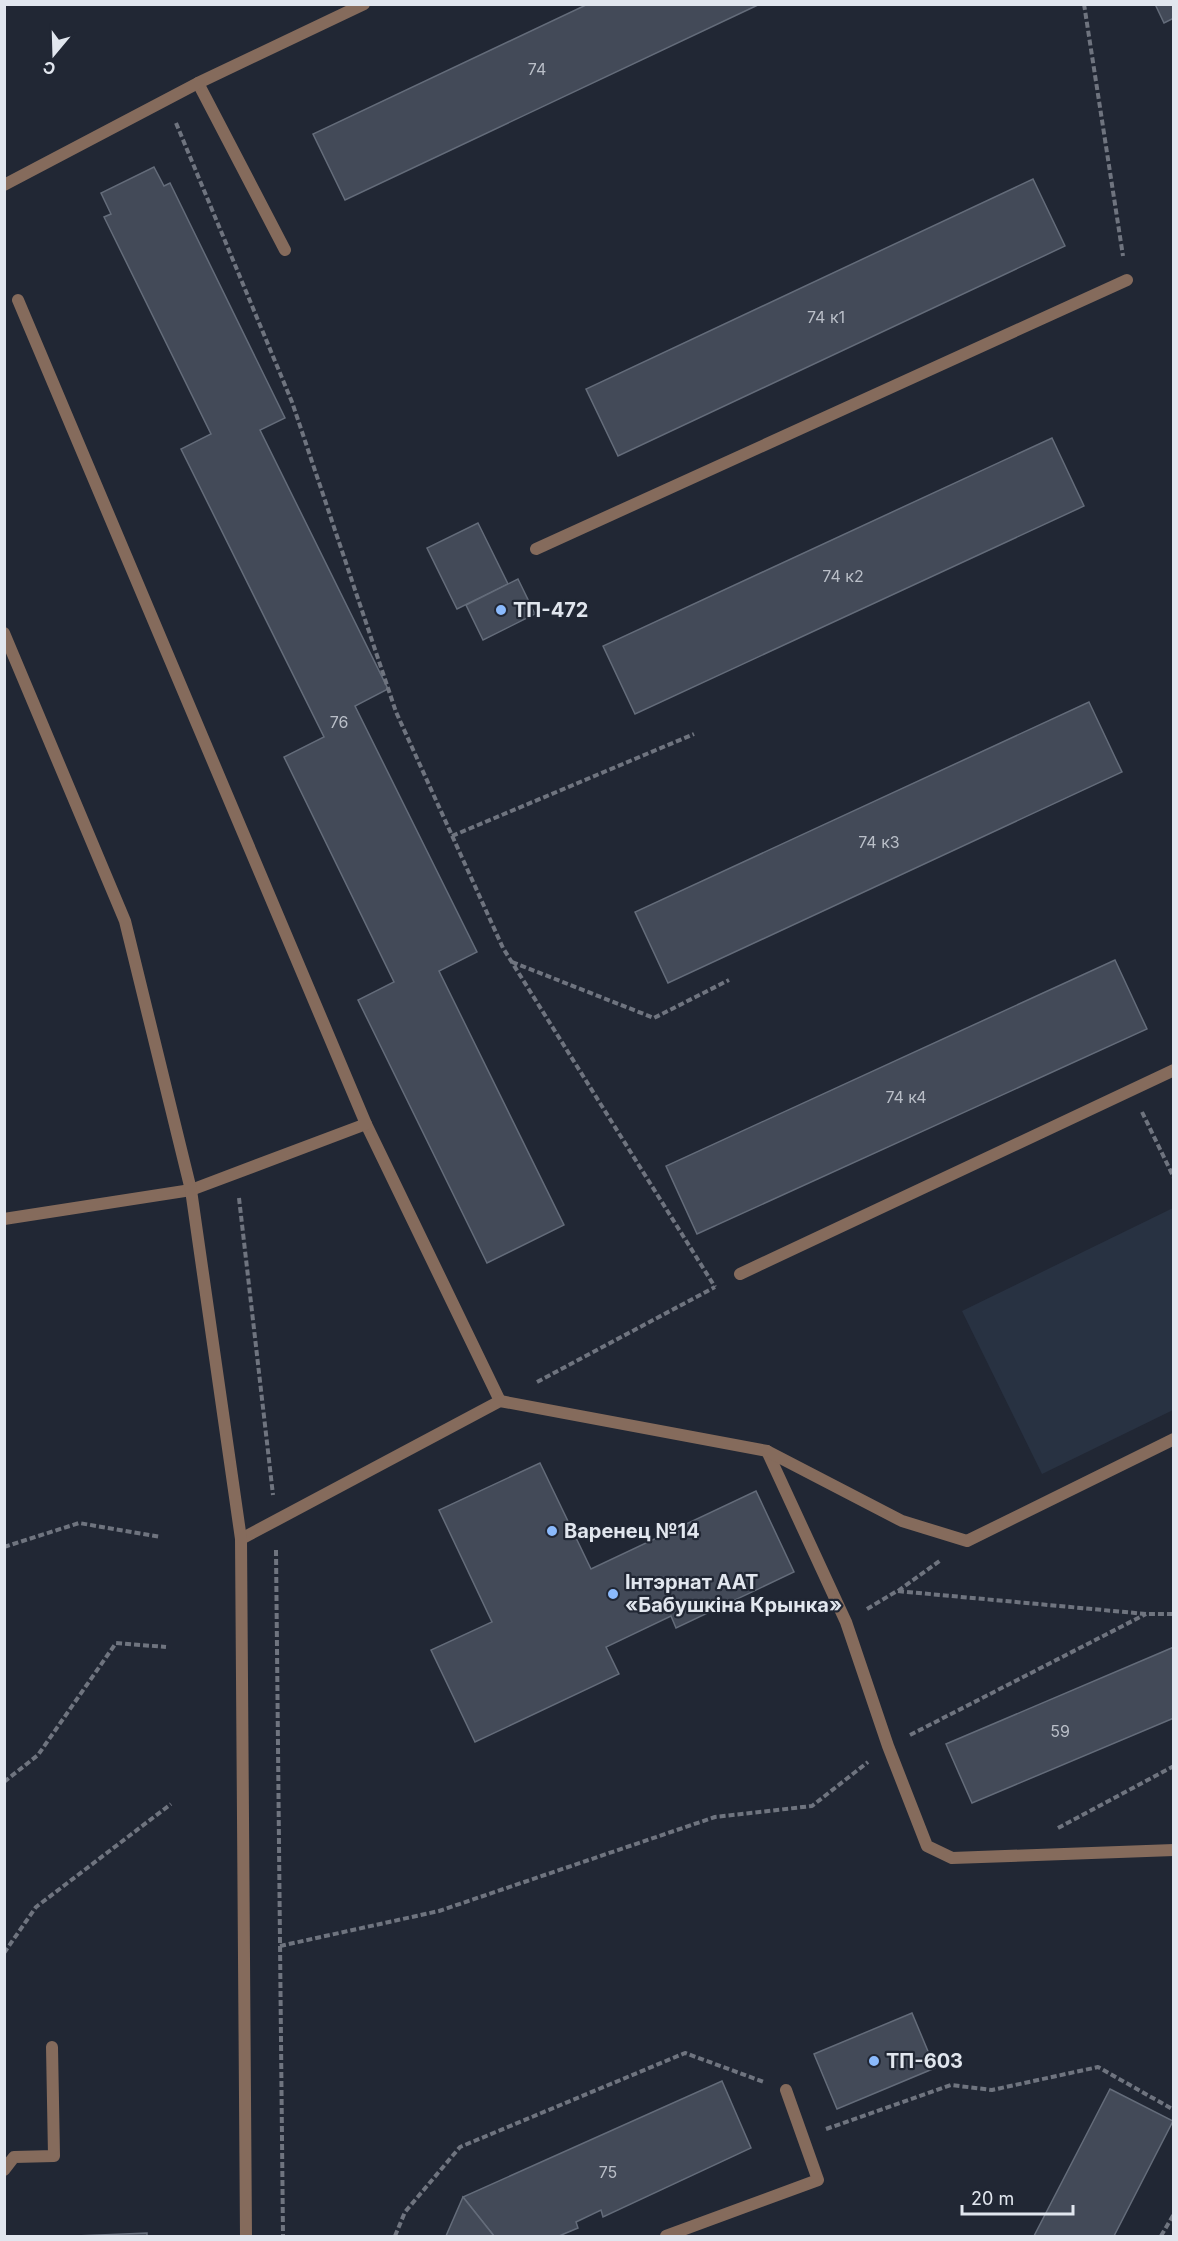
<svg xmlns="http://www.w3.org/2000/svg" width="1178" height="2241" viewBox="0 0 1178 2241" font-family="Inter,sans-serif">
<style>
.built{fill:#283242}
.building{fill:#434a58;stroke:#646c7a;stroke-width:1.5}
.lines{fill:none;stroke-linecap:round;stroke-linejoin:round}
.path{stroke:#6f747f;stroke-width:4;stroke-dasharray:6 3;stroke-linecap:butt}
.service{stroke:#856b5c;stroke-width:12}
.tertiary{stroke:#856b5c;stroke-width:12}
.poi-dot{fill:#8bbafc;stroke:#212734;stroke-width:2}
.labels{text-anchor:middle;dominant-baseline:central;stroke-width:4.5;stroke-linejoin:round;paint-order:stroke}
.number-label{font-size:16px;fill:#babfc8}
.poi-label{font-size:20px;font-weight:bold;fill:#e1e6ee;stroke:#212734;text-anchor:start}
</style>
<rect width="100%" height="100%" fill="#212734"/>
<path class="built" d="M1173 1208V1410L1042 1474 962 1311Z"/>
<g class="building">
<path d="M588 4H760L345 200 313 134Z"/>
<path d="M1155 4H1174V18L1164 23Z"/>
<path d="M154 167 164 186 170 183 285 418 260 430 388 689 355 706 477 952 439 971 564 1225 487 1263 358 1000 394 982 284 757 324 737 181 449 211 434 104 217 111 214 101 193Z"/>
<path d="M1033 179 1065 246 618 456 586 389Z"/>
<path d="M1052 438 1084 506 635 714 603 646Z"/>
<path d="M478 523 508 584 457 609 427 548Z"/>
<path d="M518 579 535 614 483 640 466 605Z"/>
<path d="M1089 702 1122 772 668 983 635 912Z"/>
<path d="M1115 960 1147 1029 697 1234 666 1166Z"/>
<path d="M540 1463 591 1569 756 1491 794 1572 676 1628 671 1616 606 1647 619 1674 475 1742 431 1650 492 1622 439 1510Z"/>
<path d="M1174 1647V1718L972 1803 946 1744Z"/>
<path d="M912 2013 935 2068 837 2109 814 2054Z"/>
<path d="M722 2081 751 2148 603 2217 601 2210 576 2222 578 2228 559 2236H494L463 2197Z"/>
<path d="M1110 2089 1173 2121 1114 2236H1034Z"/>
<path d="M463 2197 494 2236H446Z"/>
<path d="M147 2233V2236H75Z"/>
</g>
<g class="lines">
<g class="path">
<path d="M1084 4 1123 256"/>
<path d="M176 123 292 402 396 712 503 948 715 1287"/>
<path d="M452 836 694 734"/>
<path d="M512 962 654 1018 729 980"/>
<path d="M1142 1112 1174 1178"/>
<path d="M239 1198 273 1495"/>
<path d="M537 1382 715 1287"/>
<path d="M4 1547 79 1523 161 1537"/>
<path d="M276 1550 283 2236"/>
<path d="M898 1591 941 1560"/>
<path d="M867 1609 897 1591 1146 1614H1174"/>
<path d="M910 1735 1146 1614"/>
<path d="M4 1782 38 1755 116 1643 166 1647"/>
<path d="M1058 1828 1174 1766"/>
<path d="M280 1946 439 1911 715 1817 812 1806 868 1762"/>
<path d="M4 1953 36 1907 171 1804"/>
<path d="M826 2129 951 2085 992 2090 1098 2067 1174 2110"/>
<path d="M395 2236 405 2212 460 2147 685 2053 764 2082"/>
<path d="M1161 2236 1174 2214"/>
</g>
<g class="service">
<path d="M198 83 285 250"/>
<path d="M4 185 198 83 364 4"/>
<path d="M536 549 1127 280"/>
<path d="M366 1124 500 1401"/>
<path d="M4 1219 191 1190 366 1124 18 300"/>
<path d="M740 1274 1174 1070"/>
<path d="M767 1451 846 1622 888 1746 927 1846 952 1858 1174 1850"/>
<path d="M241 1539 500 1401 767 1451 902 1521 967 1541 1174 1439"/>
<path d="M4 2170 14 2157 54 2156 52 2047"/>
<path d="M666 2236 818 2180 786 2090"/>
</g>
<path class="tertiary" d="M4 633 125 921 191 1190 241 1539 246 2236"/>
</g>
<g class="poi-dot">
<circle cx="501" cy="610" r="6"/>
<circle cx="552" cy="1531" r="6"/>
<circle cx="613" cy="1594" r="6"/>
<circle cx="874" cy="2061" r="6"/>
</g>
<g class="labels">
<g class="number-label">
<text x="537" y="69">74</text>
<text x="826" y="317">74 к1</text>
<text x="843" y="576">74 к2</text>
<text x="339" y="722">76</text>
<text x="879" y="842">74 к3</text>
<text x="906" y="1097">74 к4</text>
<text x="1060" y="1731">59</text>
<text x="608" y="2172">75</text>
</g>
<g class="poi-label">
<text x="513" y="610">ТП-472</text>
<text x="564" y="1531">Варенец №14</text>
<text x="625" y="1582">Інтэрнат ААТ<tspan x="625" dy="23">«Бабушкіна Крынка»</tspan></text>
<text x="886" y="2061">ТП-603</text>
</g>
</g>
<rect width="1178" height="2241" fill="none" stroke="#e1e6ee" stroke-width="12"/>
<g transform="translate(54 54) rotate(199)" stroke="#212734" stroke-width="4.5" paint-order="stroke">
<path d="M0-4.5L10 22L0 15L-10 22Z" fill="#e1e6ee"/>
<text y="-9" font-size="16" font-weight="bold" text-anchor="middle" fill="#e1e6ee">С</text>
</g>
<path d="M962 2205v9h111v-9" fill="none" stroke="#e1e6ee" stroke-width="3"/>
<text x="971" y="2205" font-size="18" fill="#e1e6ee" stroke="#212734" stroke-width="4.5" paint-order="stroke">20 m</text>
</svg>
